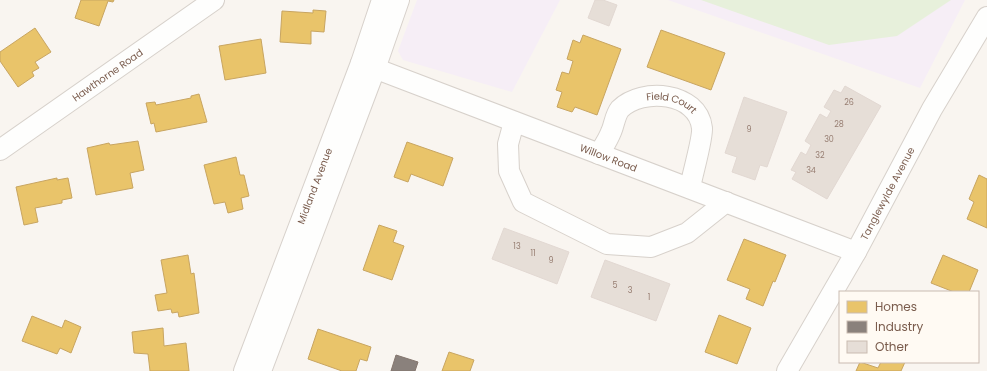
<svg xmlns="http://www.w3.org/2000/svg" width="987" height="371" viewBox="0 0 987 371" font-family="Poppins,sans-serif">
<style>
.education{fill:#f6eef6}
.green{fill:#e7f0db}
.homes{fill:#e9c46a;stroke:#c8a561}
.industry{fill:#8a817c;stroke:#85766e}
.building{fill:#e6ded7;stroke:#e2d8d2}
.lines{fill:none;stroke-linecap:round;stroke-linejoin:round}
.minor-casing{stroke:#d7d1cb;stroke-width:22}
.minor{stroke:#fefefd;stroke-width:20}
.labels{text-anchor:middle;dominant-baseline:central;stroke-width:4;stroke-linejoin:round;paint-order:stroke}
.number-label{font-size:8px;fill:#977e72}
.street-label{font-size:10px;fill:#7a5c4d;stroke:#fffaf3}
</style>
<rect width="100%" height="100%" fill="#f9f5f0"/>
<g class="education">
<path d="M417 0H560L512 92 403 60 398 51Z"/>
<path d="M668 0H965L920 88Z"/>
</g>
<path class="green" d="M701 0H951L897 36 829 45Z"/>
<g class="homes">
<path d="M81 0H114L113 2 108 1 99 26 75 18Z"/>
<path d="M313 10 326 11 324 32 311 31V44L280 42 282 11 313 13Z"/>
<path d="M35 28 51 52 35 62 39 68 32 72 34 76 18 87 0 61V52Z"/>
<path d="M661 30 725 53 711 90 647 67Z"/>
<path d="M583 35 621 49 597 115 575 107 572 112 557 107 562 92 556 90 562 72 569 74 573 61 567 59 573 40 580 43Z"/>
<path d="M261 39 266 73 225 80 219 46Z"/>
<path d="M199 94 207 122 156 132 154 123 151 124 146 103 155 102 156 105 191 98V96Z"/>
<path d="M138 141 144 170 130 173 133 188 96 195 87 148 109 143 110 145Z"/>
<path d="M407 142 453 158 443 186 411 174 408 182 394 177Z"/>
<path d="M236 157 240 175H244L249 196 241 198 243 209 228 213 225 202 214 204 204 165Z"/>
<path d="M979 175 987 179V228L967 219 974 202 969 199Z"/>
<path d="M57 178V180L68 178 72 198 62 200V203L35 208 38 222 24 225 16 187Z"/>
<path d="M379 225 397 231 393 242 404 246 392 280 363 270Z"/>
<path d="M744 239 786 255 775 282 773 281 763 306 746 299 750 289 727 280Z"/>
<path d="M188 255 191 274 194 273 199 313 179 317 178 312 172 313 171 309 158 311 155 295 167 293 161 260Z"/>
<path d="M943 255 978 270 969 292H954L931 283Z"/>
<path d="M719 315 751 328 737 364 705 352Z"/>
<path d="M32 316 62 328 65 320 81 327 71 353 60 348 57 354 22 341Z"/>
<path d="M163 328 164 346 186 343 189 371H150L148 354 134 353 132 332Z"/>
<path d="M318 329 371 347 367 361 360 359 356 371H342L308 359Z"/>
<path d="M449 352 474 360 470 371H442Z"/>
<path d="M860 362 878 368 881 362H905L901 371H856Z"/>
</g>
<path class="industry" d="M396 355 418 362 415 371H391Z"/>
<g class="building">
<path d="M595 0H603L617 5 609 26 588 18Z"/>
<path d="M845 86 881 106 827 199 792 179 796 172 791 170 801 152 806 155 811 145 805 141 820 114 827 118 831 111 824 107 834 90 841 93Z"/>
<path d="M744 97 787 112 767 167 760 165 755 180 732 172 737 157 725 153Z"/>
<path d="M504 228 569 252 557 284 492 259Z"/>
<path d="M605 260 670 284 656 321 591 297Z"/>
</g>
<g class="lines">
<g class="minor-casing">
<g id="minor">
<path id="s1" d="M361 63 856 252"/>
<path d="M514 122 508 144 509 171 523 202 607 244 651 247 687 233 726 202"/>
<path id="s2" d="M0 150 214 0"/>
<path id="s3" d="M599 154C603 147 608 140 611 132 614 126 615 115 620 109 642 87 698 92 702 128 703 139 692 175 690 188"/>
<path id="s4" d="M244 371 361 63 382 0"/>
<path d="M261 371 375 69 399 0"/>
<path id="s5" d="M787 371 856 252 932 109 987 17"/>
</g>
</g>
<use href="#minor" class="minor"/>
</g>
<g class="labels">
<g class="number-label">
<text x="849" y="102">26</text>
<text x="839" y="124">28</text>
<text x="749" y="129">9</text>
<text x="829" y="139">30</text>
<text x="820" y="155">32</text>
<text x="811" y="170">34</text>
<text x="517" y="246">13</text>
<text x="533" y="253">11</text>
<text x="551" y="260">9</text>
<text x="615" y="285">5</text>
<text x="630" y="290">3</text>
<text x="649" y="297">1</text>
</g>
<g class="street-label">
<text stroke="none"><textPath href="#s2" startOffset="131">Hawthorne Road</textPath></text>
<text stroke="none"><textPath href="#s3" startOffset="106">Field Court</textPath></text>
<text stroke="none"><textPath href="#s1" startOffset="265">Willow Road</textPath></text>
<text stroke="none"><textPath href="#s4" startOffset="198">Midland Avenue</textPath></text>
<text stroke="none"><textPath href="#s5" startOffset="204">Tanglewylde Avenue</textPath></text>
</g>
</g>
<rect x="839" y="291" width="140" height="72" fill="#fffaf3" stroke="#cabbb1"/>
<rect x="847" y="301" width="20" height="12" fill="#e9c46a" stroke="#cabbb1"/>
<text x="875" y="311" font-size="12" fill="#7a5c4d">Homes</text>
<rect x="847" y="321" width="20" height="12" fill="#8a817c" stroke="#cabbb1"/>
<text x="875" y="331" font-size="12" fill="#7a5c4d">Industry</text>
<rect x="847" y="341" width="20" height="12" fill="#e6ded7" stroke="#cabbb1"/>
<text x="875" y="351" font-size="12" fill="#7a5c4d">Other</text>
</svg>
